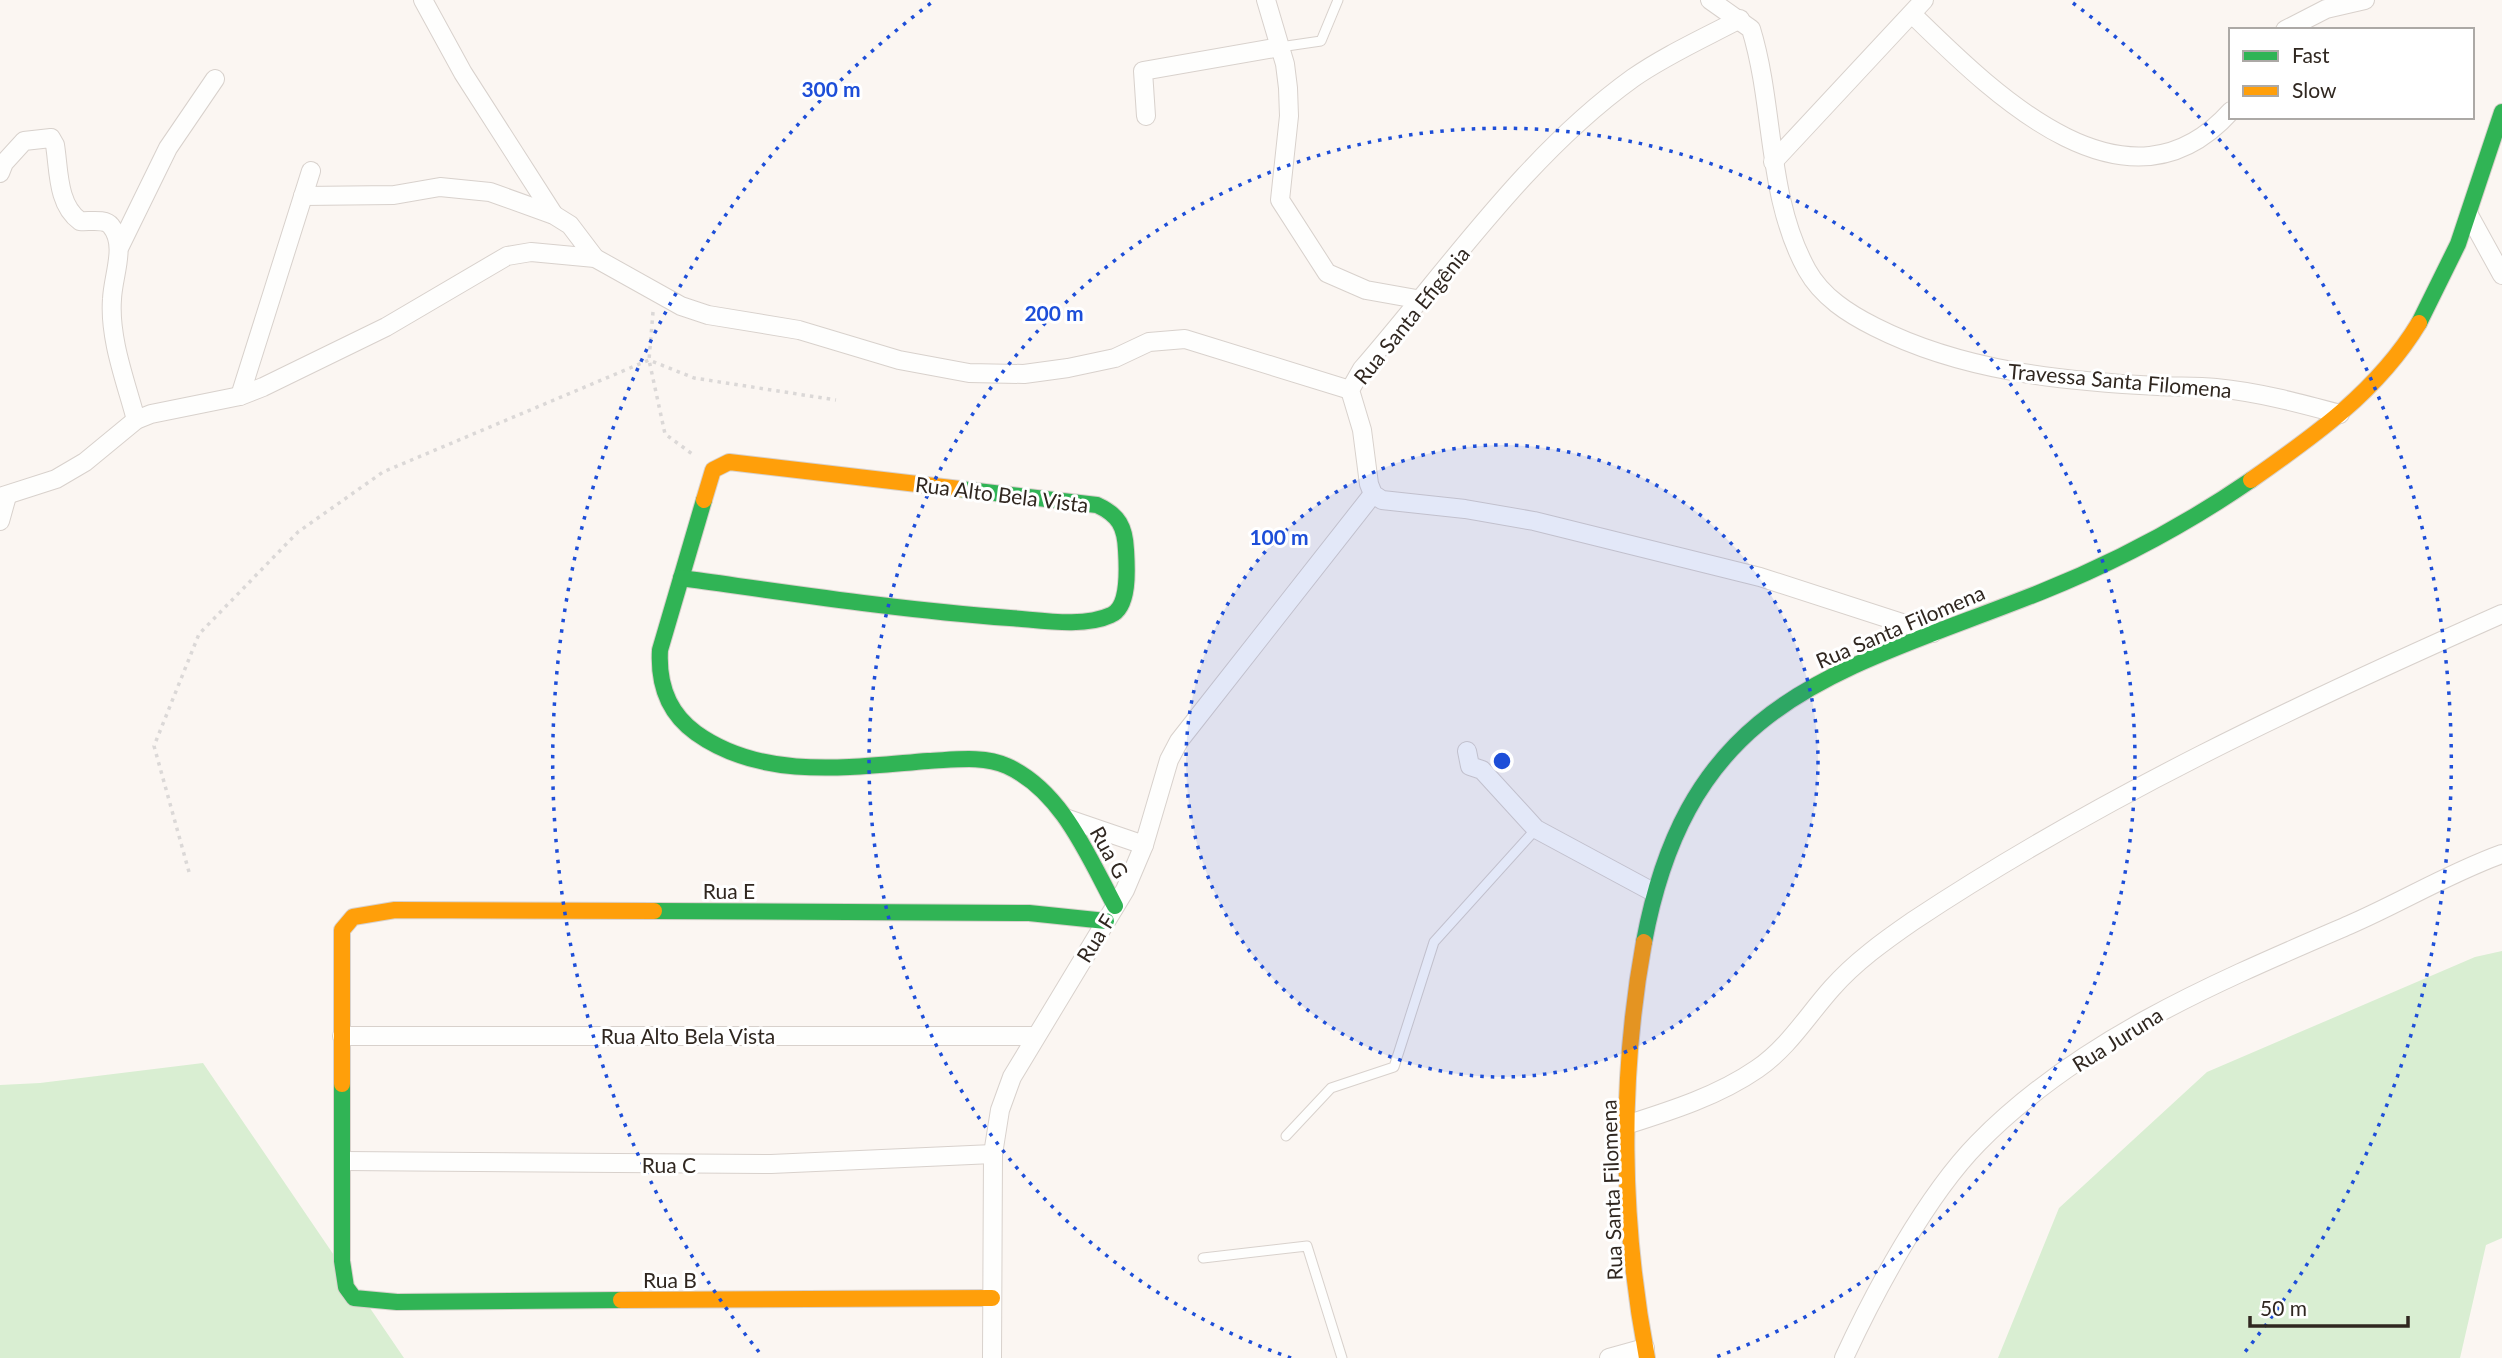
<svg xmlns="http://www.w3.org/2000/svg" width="2502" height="1358" viewBox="0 0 2502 1358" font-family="Lato,sans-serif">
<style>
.green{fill:#d9eed2}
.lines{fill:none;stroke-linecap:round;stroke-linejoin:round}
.lane-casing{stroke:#d8d1cc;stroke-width:11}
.street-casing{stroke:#d8d1cc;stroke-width:20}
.fast-casing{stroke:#d8d1cc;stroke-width:18}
.slow-casing{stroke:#d8d1cc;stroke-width:18}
.path{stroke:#dbd8d7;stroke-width:3.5;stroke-dasharray:3.5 5;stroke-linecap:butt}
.lane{stroke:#fefefd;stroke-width:9}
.street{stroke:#fefefd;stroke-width:18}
.fast{stroke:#30b455;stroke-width:16}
.slow{stroke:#ff9f0a;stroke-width:16}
.ring{fill:none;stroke:#1d4ed8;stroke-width:3.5;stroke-dasharray:3.5 7}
.labels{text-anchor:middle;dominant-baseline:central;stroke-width:6;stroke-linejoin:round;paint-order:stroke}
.street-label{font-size:21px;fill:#302720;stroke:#fff}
.centre{fill:#1d4ed8;stroke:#fff;stroke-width:3.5}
.ring-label{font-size:21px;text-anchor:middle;font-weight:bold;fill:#1d4ed8;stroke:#fff;stroke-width:6;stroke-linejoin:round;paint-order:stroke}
</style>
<rect width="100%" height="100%" fill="#fbf6f2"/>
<g class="green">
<path d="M2502 951V1238L2486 1245 2460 1358H1998L2059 1208 2207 1072 2475 957Z"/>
<path d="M203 1063 404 1358H0V1085L40 1083Z"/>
</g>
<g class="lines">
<g class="lane-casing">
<g id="lane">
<path d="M1280 47 1321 41 1338 0"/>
<path d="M1286 1136 1331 1088 1394 1067 1434 942 1536 829"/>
<path d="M1203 1258 1307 1246 1342 1358"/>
</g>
</g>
<g class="street-casing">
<g id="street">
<path d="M423 0 463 73 554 215"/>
<path d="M1266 0 1285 64 1288 88 1289 116 1280 200 1327 273 1366 290 1422 300"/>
<path d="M1710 0 1751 29C1775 107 1766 196 1807 270 1822 297 1849 314 1875 327 1962 371 2061 381 2158 386 2177 387 2197 386 2216 388 2258 392 2299 403 2340 414"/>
<path d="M1912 14C1991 91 2126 228 2231 111"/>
<path d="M1740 19C1704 38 1666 55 1633 78 1526 155 1448 270 1362 369L1350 390 1362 430 1369 484 1373 494 1382 500 1465 509 1534 521 1760 577 1933 633"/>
<path d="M2285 30 2326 9 2365 0"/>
<path d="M1146 116 1143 71 1280 47"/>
<path d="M1773 162 1924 0"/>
<path d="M0 173 4 163 24 141 51 138 55 145C59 169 57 205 80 221 88 222 105 218 111 226 127 245 113 275 112 299 109 339 126 382 136 420"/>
<path d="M303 196 394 195 440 187 490 192 554 215 570 225 595 258"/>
<path d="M2469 215 2502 275"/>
<path d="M120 246 168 148 215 79"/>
<path d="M240 396 311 171"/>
<path d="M0 497 56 479 85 462 136 420 151 414 240 396 263 387 386 327 507 256 531 252 595 258 681 306 708 315 799 330 899 360 969 373 1024 374 1068 368 1115 358 1149 342 1185 339 1350 390"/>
<path d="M0 521 7 496"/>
<path d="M1467 751 1470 766 1482 770 1536 829 1653 892"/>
<path d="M1068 819 1144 845"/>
<path d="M342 1036H1034"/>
<path d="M1626 1125C1670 1111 1718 1096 1757 1069 1788 1048 1807 1016 1832 988 1855 962 1884 941 1913 921 2098 798 2299 704 2502 614"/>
<path d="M344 1161 771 1164 993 1154"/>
<path d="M992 1358 993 1154 1000 1110 1012 1077 1125 890 1144 845 1169 760 1179 741 1373 494"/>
<path d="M1609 1358 1645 1348"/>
<path d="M1844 1358C1875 1291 1926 1196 1978 1143 2080 1039 2217 982 2349 925 2400 903 2449 873 2502 854"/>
</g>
</g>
<g class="fast-casing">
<g id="fast">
<path d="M2419 323 2458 244 2502 112"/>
<path d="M704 500 660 650C658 684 668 713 696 733 763 781 851 767 928 761 953 760 983 755 1007 766 1062 791 1088 856 1115 906"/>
<path d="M681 578C790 593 900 610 1010 618 1040 620 1083 628 1111 615 1130 607 1127 567 1126 550 1125 527 1119 515 1097 505L960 489"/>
<path d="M654 911 1029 913 1106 921"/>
<path d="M1644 942C1690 696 1837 673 2041 592 2116 562 2184 526 2251 480"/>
<path d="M342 1084V1261L346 1287 354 1298 397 1302 621 1300"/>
</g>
</g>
<g class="slow-casing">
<g id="slow">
<path d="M2251 480C2314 436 2378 391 2419 323"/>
<path d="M704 500 713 470 729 462 960 489"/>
<path d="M1644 942C1619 1079 1621 1222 1647 1358"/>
<path d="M342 1084V930L353 917 395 910 654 911"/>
<path d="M621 1300 992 1298"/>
</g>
</g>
<g class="path">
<path d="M653 312 649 360 665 434 695 456"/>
<path d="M189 872 154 746 199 634 298 532 383 472 649 360 694 378 836 400"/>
</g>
<use href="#lane" class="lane"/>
<use href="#street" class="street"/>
<use href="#fast" class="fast"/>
<use href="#slow" class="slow"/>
</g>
<circle cx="1502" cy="761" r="316" fill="#1d4ed8" fill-opacity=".12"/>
<g class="ring">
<circle cx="1502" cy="761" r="316"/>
<path d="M1291 1358A633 633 0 1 1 1713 1358"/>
<path d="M759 1352A949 949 0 0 1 931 3M2073 3A949 949 0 0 1 2245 1352"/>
</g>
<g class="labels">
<g class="street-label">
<text transform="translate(1411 315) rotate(-51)">Rua Santa Efigênia</text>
<text transform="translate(2120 380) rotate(5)">Travessa Santa Filomena</text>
<text transform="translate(1002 494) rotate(7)">Rua Alto Bela Vista</text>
<text transform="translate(1900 626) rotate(-23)">Rua Santa Filomena</text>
<text transform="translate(1110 852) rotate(61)">Rua G</text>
<text x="729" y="890">Rua E</text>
<text transform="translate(1095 938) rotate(-58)">Rua F</text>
<text x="688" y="1035">Rua Alto Bela Vista</text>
<text transform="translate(2117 1039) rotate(-32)">Rua Juruna</text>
<text x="669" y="1164">Rua C</text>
<text transform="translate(1611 1190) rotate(-92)">Rua Santa Filomena</text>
<text x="670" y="1279">Rua B</text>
</g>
</g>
<circle cx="1502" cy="761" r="10" class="centre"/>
<g class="ring-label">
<text x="831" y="97">300 m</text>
<text x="1054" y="321">200 m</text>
<text x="1279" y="545">100 m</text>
</g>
<rect x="2229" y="28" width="245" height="91" fill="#ffffff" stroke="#aca9a6" stroke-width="2"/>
<rect x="2243" y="51" width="35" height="10" fill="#30b455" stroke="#aca9a6" stroke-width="2"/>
<text x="2292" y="63" font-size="21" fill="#302720">Fast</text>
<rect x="2243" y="86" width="35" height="10" fill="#ff9f0a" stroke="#aca9a6" stroke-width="2"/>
<text x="2292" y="98" font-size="21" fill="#302720">Slow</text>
<path d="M2250 1316v10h158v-10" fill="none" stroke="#302720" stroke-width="3.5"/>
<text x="2260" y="1316" font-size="21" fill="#302720" stroke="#ffffff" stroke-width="5" paint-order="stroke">50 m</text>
</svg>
